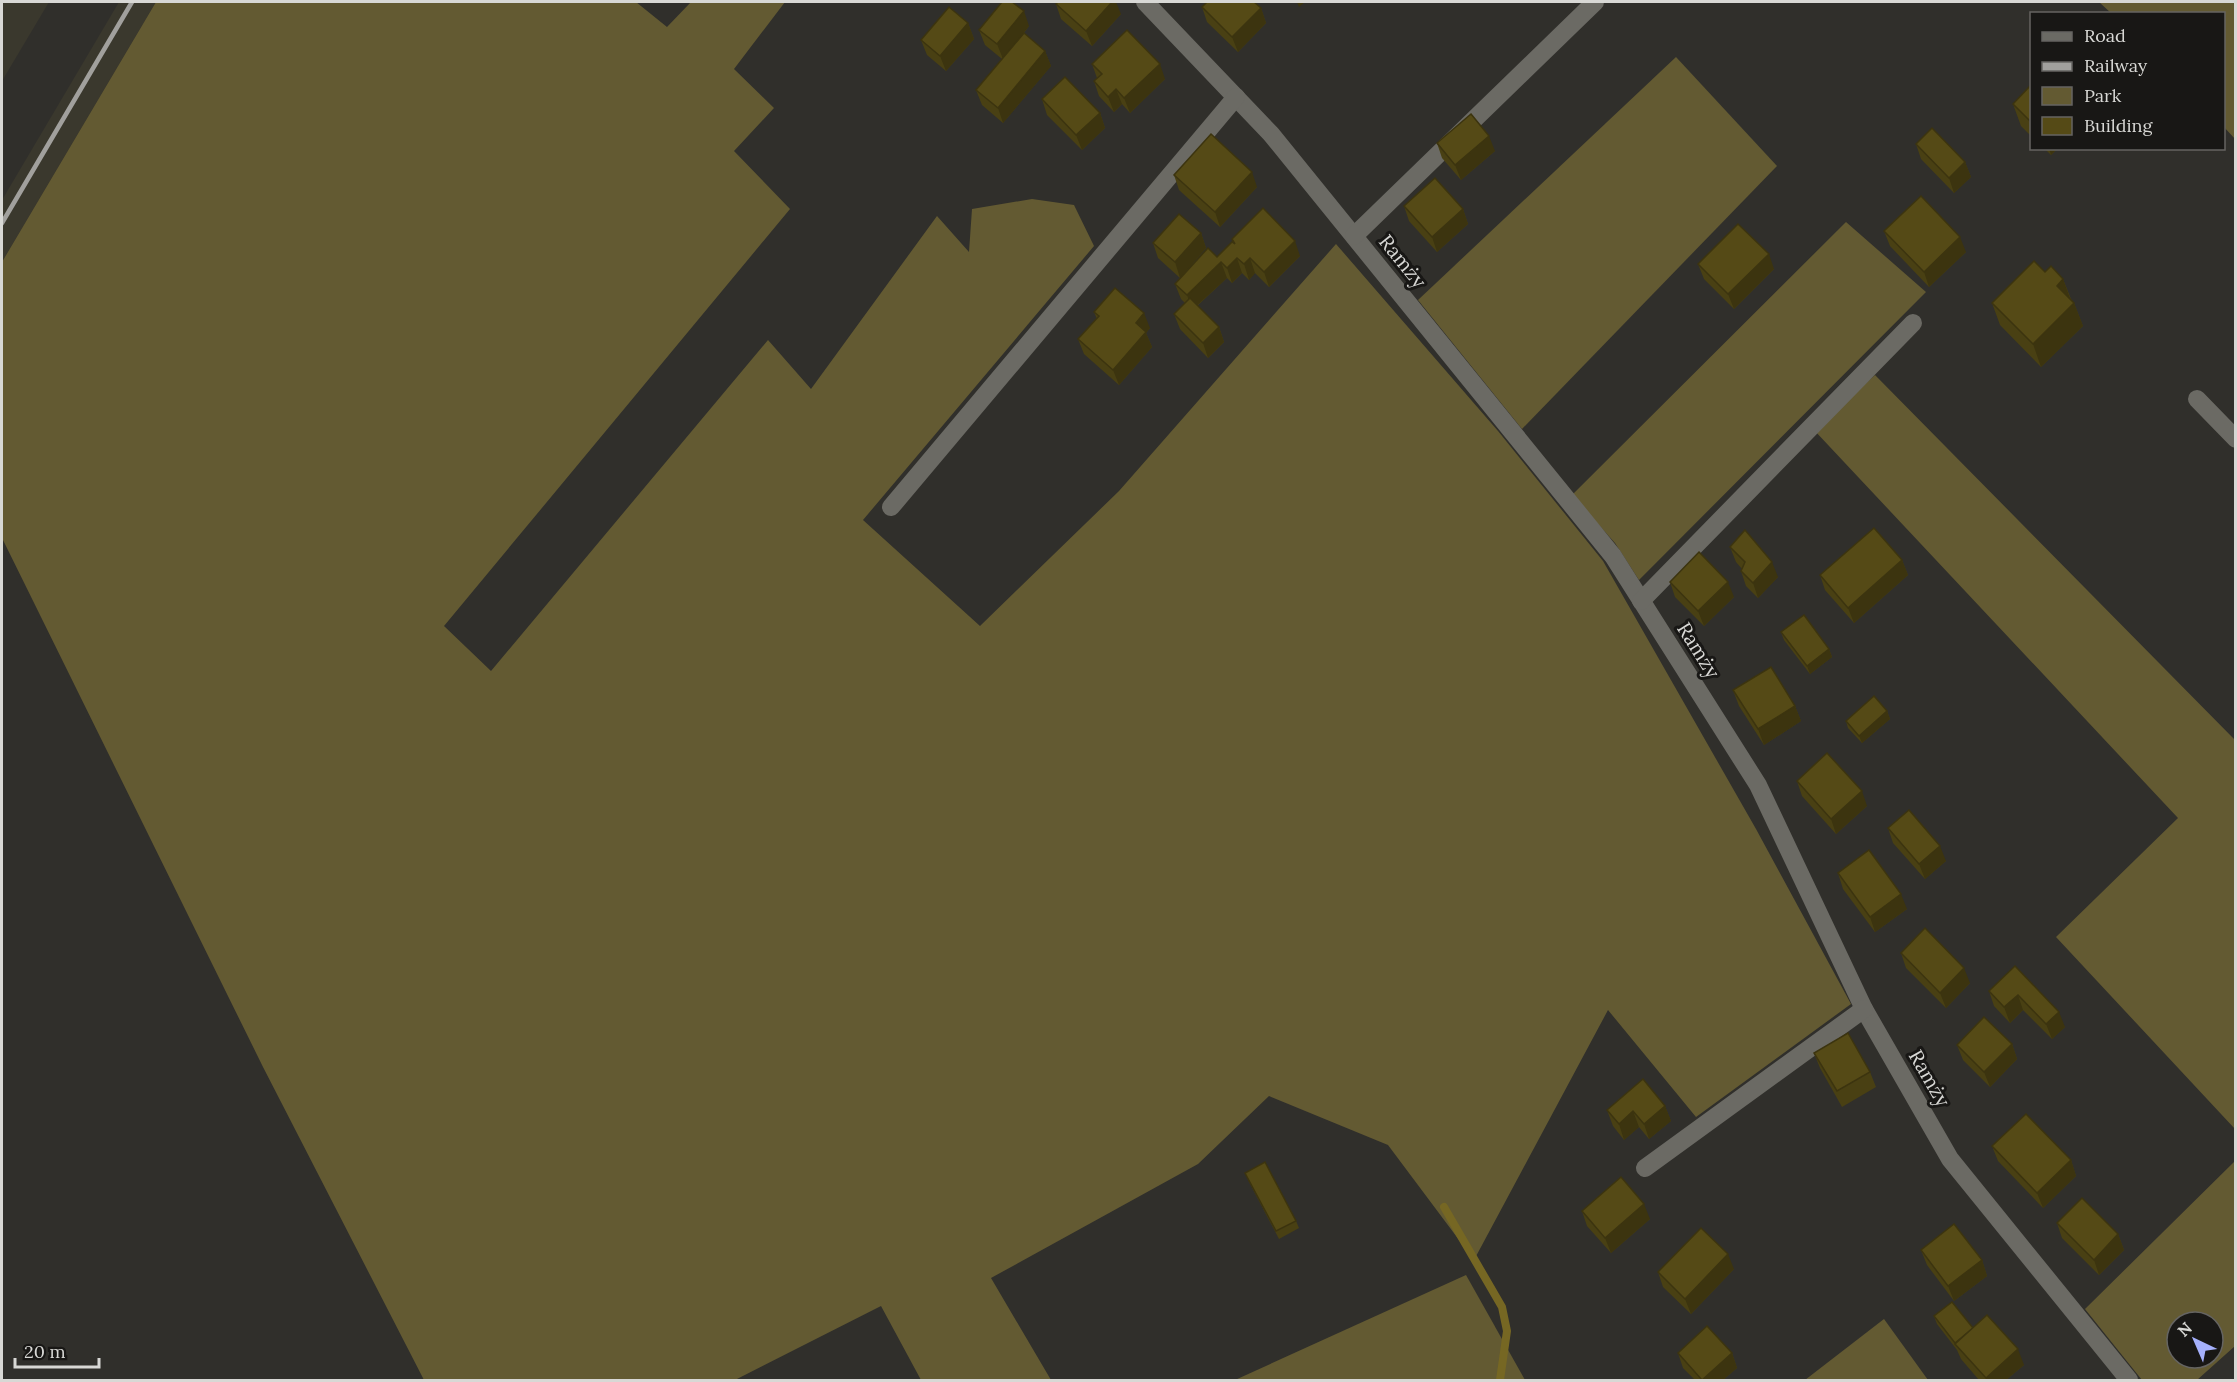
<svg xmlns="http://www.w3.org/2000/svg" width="2237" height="1382" viewBox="0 0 2237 1382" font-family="Lora,serif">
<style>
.built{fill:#3a382d}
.green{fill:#635a32;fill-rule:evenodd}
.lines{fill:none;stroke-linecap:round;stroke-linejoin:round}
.stream{stroke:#766723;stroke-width:8}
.minor{stroke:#6b6a64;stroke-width:18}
.rail{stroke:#a1a09d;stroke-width:4.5}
.wall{fill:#494013}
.shaded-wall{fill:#3c340f}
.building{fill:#554a16;stroke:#3c340f;stroke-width:1.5}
.labels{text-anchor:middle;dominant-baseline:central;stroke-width:6;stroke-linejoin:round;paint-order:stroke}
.street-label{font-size:20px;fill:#d8d8d5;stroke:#181715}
</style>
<rect width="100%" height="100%" fill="#302f2b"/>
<g class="built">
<path d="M2 2H49L2 81Z"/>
<path d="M119 2H156L2 262V200Z"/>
</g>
<g class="green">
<path d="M156 2H636L667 27 691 2H785L734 69 774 108 734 151 790 209 444 626 491 671 768 340 811 389 937 216 969 252 972 209 1032 199 1074 205 1094 246 863 520 980 626 1119 491 1336 244 1498 431 1603 561 1756 829 1851 1004 1696 1117 1608 1010 1474 1260 1388 1145 1269 1096 1198 1164 991 1278 1051 1380H921L881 1306 735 1380H424L263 1067 2 538V262Z"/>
<path d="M2099 2H2235V139L2224 127V14L2111 13Z"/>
<path d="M1676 57 1777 166 1522 429 1418 300Z"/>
<path d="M1846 222 1926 292 1639 580 1615 543 1572 495Z"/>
<path d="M1875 375 2235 740V1129L2056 937 2178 818 1814 430Z"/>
<path d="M2235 1161V1346L2197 1380H2142L2085 1309ZM2177 1322H2213V1358H2177Z"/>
<path d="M1466 1275 1525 1380H1235Z"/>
<path d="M1884 1319 1928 1380H1805Z"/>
</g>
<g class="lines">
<path class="stream" d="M1444 1207 1502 1307 1507 1331 1500 1380"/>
<g class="minor">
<path d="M1145 2 1271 134 1613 556 1758 785 1864 1009 1950 1159 2129 1380"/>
<path d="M1354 236 1595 2"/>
<path d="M2197 399 2236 439"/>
<path d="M891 507 1236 97"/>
<path d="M1641 601 1913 323"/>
<path d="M1645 1168 1864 1009"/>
</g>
<path class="rail" d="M2 223 132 2"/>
</g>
<g class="wall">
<path d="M1056 4 1121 14 1092 46 1061 19Z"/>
<path d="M1202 7 1261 8 1266 23 1238 52 1207 22Z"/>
<path d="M968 23 974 39 946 71 927 55 921 40Z"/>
<path d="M1029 26 1021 37 1045 51 1051 66 1003 123 982 105 976 90 1002 59 985 45 979 30Z"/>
<path d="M1092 64 1165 79 1130 113 1122 104 1114 112 1099 96 1094 81 1097 78Z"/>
<path d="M2031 85V136L2021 126 2013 104Z"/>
<path d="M1042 99 1100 113 1105 128 1082 150 1047 115Z"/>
<path d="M1437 143 1495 151 1461 180 1442 158Z"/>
<path d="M1916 144 1965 162 1971 177 1954 193 1921 159Z"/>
<path d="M2044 148H2058L2051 155Z"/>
<path d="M1174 175 1257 187 1220 227 1179 190Z"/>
<path d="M1404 206 1463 209 1468 224 1437 252 1409 221Z"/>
<path d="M1884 231 1966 252 1929 287 1890 246Z"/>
<path d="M1201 233 1206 248 1180 278 1158 258 1153 243Z"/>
<path d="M1232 239 1300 256 1269 287 1255 273 1249 280 1242 273 1232 283 1227 278 1197 306 1219 327 1224 342 1208 358 1180 329 1174 314 1185 303 1181 299 1175 284 1217 257 1233 242Z"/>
<path d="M1698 264 1774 269 1734 309 1704 279Z"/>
<path d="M2045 272 2063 279 2071 299 2074 303 2083 326 2041 367 2000 325 1992 303Z"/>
<path d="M1094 312 1150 328 1146 333 1152 347 1119 385 1084 354 1078 339 1097 319Z"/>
<path d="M1730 547 1778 577 1758 598 1746 586 1741 571 1742 569 1736 562Z"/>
<path d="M1902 560 1908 575 1854 623 1825 590 1820 575Z"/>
<path d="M1670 582 1734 597 1704 626 1675 597Z"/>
<path d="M1781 632 1829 649 1832 657 1810 674 1784 640Z"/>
<path d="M1733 690 1795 706 1801 721 1764 745 1739 706Z"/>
<path d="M1887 711 1890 719 1862 743 1848 728 1846 721Z"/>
<path d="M1797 781 1867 806 1836 834 1802 796Z"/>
<path d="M1888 828 1946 861 1925 879 1893 843Z"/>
<path d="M1838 873 1907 909 1875 932 1843 889Z"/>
<path d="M1901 953 1970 983 1946 1008 1906 968Z"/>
<path d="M2015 966 2065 1027 2052 1039 2023 1010 2010 1023 1994 1006 1989 991Z"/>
<path d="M2012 1044 2017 1059 1990 1087 1963 1060 1957 1045Z"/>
<path d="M1814 1053 1870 1072 1876 1087 1842 1107 1820 1068Z"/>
<path d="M1665 1106 1671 1121 1649 1139 1639 1127 1624 1140 1613 1126 1607 1110Z"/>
<path d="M1992 1146 2071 1160 2076 1176 2043 1208 1998 1161Z"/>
<path d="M1245 1173 1296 1221 1299 1228 1279 1239 1248 1180Z"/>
<path d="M1582 1211 1650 1219 1611 1253 1587 1226Z"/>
<path d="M2057 1223 2118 1234 2124 1250 2099 1275 2062 1238Z"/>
<path d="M1921 1250 1982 1260 1987 1276 1954 1301 1927 1265Z"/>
<path d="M1734 1269 1691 1314 1663 1287 1658 1272Z"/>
<path d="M1934 1316 2024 1365 2006 1380H1979L1961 1359 1957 1350 1937 1324Z"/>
<path d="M1678 1353H1732L1737 1368 1723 1380H1695L1683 1368Z"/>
</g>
<g class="shaded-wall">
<path d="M1112 2H1116L1121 14 1092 46 1086 31Z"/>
<path d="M1297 2H1305L1299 7Z"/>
<path d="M1261 8 1266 23 1238 52 1232 37Z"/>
<path d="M1024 11 1029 26 1003 59 997 44Z"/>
<path d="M968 23 974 39 946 71 940 56Z"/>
<path d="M1045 51 1051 66 1003 123 998 108Z"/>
<path d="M1160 64 1165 79 1130 113 1124 98Z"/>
<path d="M1116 89 1122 104 1114 112 1108 97Z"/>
<path d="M1100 113 1105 128 1082 150 1076 135Z"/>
<path d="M1489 136 1495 151 1461 180 1455 165Z"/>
<path d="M2049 148H2058L2051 155Z"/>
<path d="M1965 162 1971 177 1954 193 1949 178Z"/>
<path d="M1252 172 1257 187 1220 227 1215 212Z"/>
<path d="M1463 209 1468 224 1437 252 1432 237Z"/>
<path d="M1201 233 1206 248 1180 278 1175 262Z"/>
<path d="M1960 237 1966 252 1929 287 1924 272Z"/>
<path d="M1295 241 1300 256 1269 287 1264 272Z"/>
<path d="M1769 254 1774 269 1734 309 1728 294Z"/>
<path d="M1237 258 1242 273 1232 283 1227 268Z"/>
<path d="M1250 258 1255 273 1249 280 1244 264Z"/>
<path d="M1221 262 1227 278 1192 310 1187 295Z"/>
<path d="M2063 279 2071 301 2057 286Z"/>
<path d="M2074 303 2083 326 2041 367 2033 344Z"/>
<path d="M1144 313 1150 328 1146 333 1152 347 1119 385 1113 370 1136 323Z"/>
<path d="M1219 327 1224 342 1208 358 1203 343Z"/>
<path d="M1902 560 1908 575 1854 623 1848 608Z"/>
<path d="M1772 562 1778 577 1758 598 1753 583Z"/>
<path d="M1728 582 1734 597 1704 626 1698 611Z"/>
<path d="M1829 649 1832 657 1810 674 1807 666Z"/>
<path d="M1795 706 1801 721 1764 745 1758 729Z"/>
<path d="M1887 711 1890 719 1862 743 1859 736Z"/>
<path d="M1862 791 1867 806 1836 834 1831 819Z"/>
<path d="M1940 846 1946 861 1925 879 1919 864Z"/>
<path d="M1901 894 1907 909 1875 932 1870 917Z"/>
<path d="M1964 968 1970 983 1946 1008 1940 993Z"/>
<path d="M2018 995 2023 1010 2010 1023 2004 1007Z"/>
<path d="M2059 1012 2065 1027 2052 1039 2046 1024Z"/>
<path d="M2012 1044 2017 1059 1990 1087 1984 1072Z"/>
<path d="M1665 1106 1671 1121 1649 1139 1644 1124Z"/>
<path d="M1633 1111 1639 1127 1624 1140 1619 1124Z"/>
<path d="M2071 1160 2076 1176 2043 1208 2037 1193Z"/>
<path d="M1644 1204 1650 1219 1611 1253 1605 1238Z"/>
<path d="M2118 1234 2124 1250 2099 1275 2094 1260Z"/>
<path d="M1728 1254 1734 1269 1691 1314 1685 1299Z"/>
<path d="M1982 1260 1987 1276 1954 1301 1948 1286Z"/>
<path d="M2018 1349 2024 1365 2006 1380H1986V1378Z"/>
<path d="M1732 1353 1737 1368 1723 1380H1702Z"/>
</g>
<g class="building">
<path d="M1002 2H1012L1024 11 997 44 979 30Z"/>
<path d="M1058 2H1112L1086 31 1056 4Z"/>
<path d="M1207 2H1254L1261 8 1232 37 1202 7Z"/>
<path d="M949 7 968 23 940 56 921 40Z"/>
<path d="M1127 30 1160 64 1124 98 1116 89 1108 97 1094 81 1102 74 1092 64Z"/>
<path d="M1024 33 1045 51 998 108 976 90Z"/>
<path d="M1065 77 1100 113 1076 135 1042 99Z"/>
<path d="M2031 85V122L2013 104Z"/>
<path d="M1471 114 1489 136 1455 165 1437 143Z"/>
<path d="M1932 128 1965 162 1949 178 1916 144Z"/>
<path d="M1211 134 1252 172 1215 212 1174 175Z"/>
<path d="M1435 178 1463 209 1432 237 1404 206Z"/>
<path d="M1921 196 1960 237 1924 272 1884 231Z"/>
<path d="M1263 208 1295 241 1264 272 1250 258 1244 264 1237 258 1227 268 1221 262 1187 295 1175 284 1208 248 1217 257 1232 242 1235 244 1232 239Z"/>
<path d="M1179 214 1201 233 1175 262 1153 243Z"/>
<path d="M1738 224 1769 254 1728 294 1698 264Z"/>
<path d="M2034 261 2045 272 2051 266 2063 279 2057 286 2074 303 2033 344 1992 303Z"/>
<path d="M1115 288 1144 313 1136 323 1146 332 1113 370 1078 339 1099 316 1094 312Z"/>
<path d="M1190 298 1219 327 1203 343 1174 314Z"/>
<path d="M1874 528 1902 560 1848 608 1820 575Z"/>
<path d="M1745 530 1772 562 1753 583 1741 571 1745 562 1730 547Z"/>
<path d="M1699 552 1728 582 1698 611 1670 582Z"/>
<path d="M1804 615 1829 649 1807 666 1781 632Z"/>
<path d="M1771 667 1795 706 1758 729 1733 690Z"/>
<path d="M1874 696 1887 711 1859 736 1846 721Z"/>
<path d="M1827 753 1862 791 1831 819 1797 781Z"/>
<path d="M1909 810 1940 846 1919 864 1888 828Z"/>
<path d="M1869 850 1901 894 1870 917 1838 873Z"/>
<path d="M1925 928 1964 968 1940 993 1901 953Z"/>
<path d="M2015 966 2059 1012 2046 1024 2018 995 2004 1007 1989 991Z"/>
<path d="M1984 1017 2012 1044 1984 1072 1957 1045Z"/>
<path d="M1848 1033 1870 1072 1837 1091 1814 1053Z"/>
<path d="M1643 1079 1665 1106 1644 1124 1633 1111 1619 1124 1607 1110Z"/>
<path d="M2026 1114 2071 1160 2037 1193 1992 1146Z"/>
<path d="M1265 1162 1296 1221 1276 1231 1245 1173Z"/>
<path d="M1621 1177 1644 1204 1605 1238 1582 1211Z"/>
<path d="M2082 1198 2118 1234 2094 1260 2057 1223Z"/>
<path d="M1954 1224 1982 1260 1948 1286 1921 1250Z"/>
<path d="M1701 1228 1728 1254 1685 1299 1658 1272Z"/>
<path d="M1952 1302 1973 1328 1955 1343 1934 1316Z"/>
<path d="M1987 1315 2018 1349 1986 1378 1955 1344Z"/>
<path d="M1707 1326 1732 1353 1702 1380 1678 1353Z"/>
</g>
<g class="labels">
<g class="street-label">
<text transform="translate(1403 261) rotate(51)">Ramży</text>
<text transform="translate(1699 650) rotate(58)">Ramży</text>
<text transform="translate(1930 1078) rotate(60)">Ramży</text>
</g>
</g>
<rect width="2237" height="1382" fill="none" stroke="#d8d8d5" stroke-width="6"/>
<rect x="2030" y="12" width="195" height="138" fill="#181715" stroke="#656462" stroke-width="1.5"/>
<rect x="2042" y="32" width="30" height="9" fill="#6b6a64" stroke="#656462" stroke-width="1.5"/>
<text x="2084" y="42" font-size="18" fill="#d8d8d5">Road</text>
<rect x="2042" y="62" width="30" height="9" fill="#a1a09d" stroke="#656462" stroke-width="1.5"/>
<text x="2084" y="72" font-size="18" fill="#d8d8d5">Railway</text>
<rect x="2042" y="87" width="30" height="18" fill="#635a32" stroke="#656462" stroke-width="1.5"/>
<text x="2084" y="102" font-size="18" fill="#d8d8d5">Park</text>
<rect x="2042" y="117" width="30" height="18" fill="#554a16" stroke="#656462" stroke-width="1.5"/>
<text x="2084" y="132" font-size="18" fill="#d8d8d5">Building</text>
<g transform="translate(2195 1340) rotate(316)"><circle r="28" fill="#181715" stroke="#656462" stroke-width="1.5"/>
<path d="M0-4.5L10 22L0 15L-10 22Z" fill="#a6b1fc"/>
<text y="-9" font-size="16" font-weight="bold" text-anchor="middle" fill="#d8d8d5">N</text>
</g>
<path d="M15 1358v9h84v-9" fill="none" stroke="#d8d8d5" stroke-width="3"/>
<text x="24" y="1358" font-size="18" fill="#d8d8d5" stroke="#181715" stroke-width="4.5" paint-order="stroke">20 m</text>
</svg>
